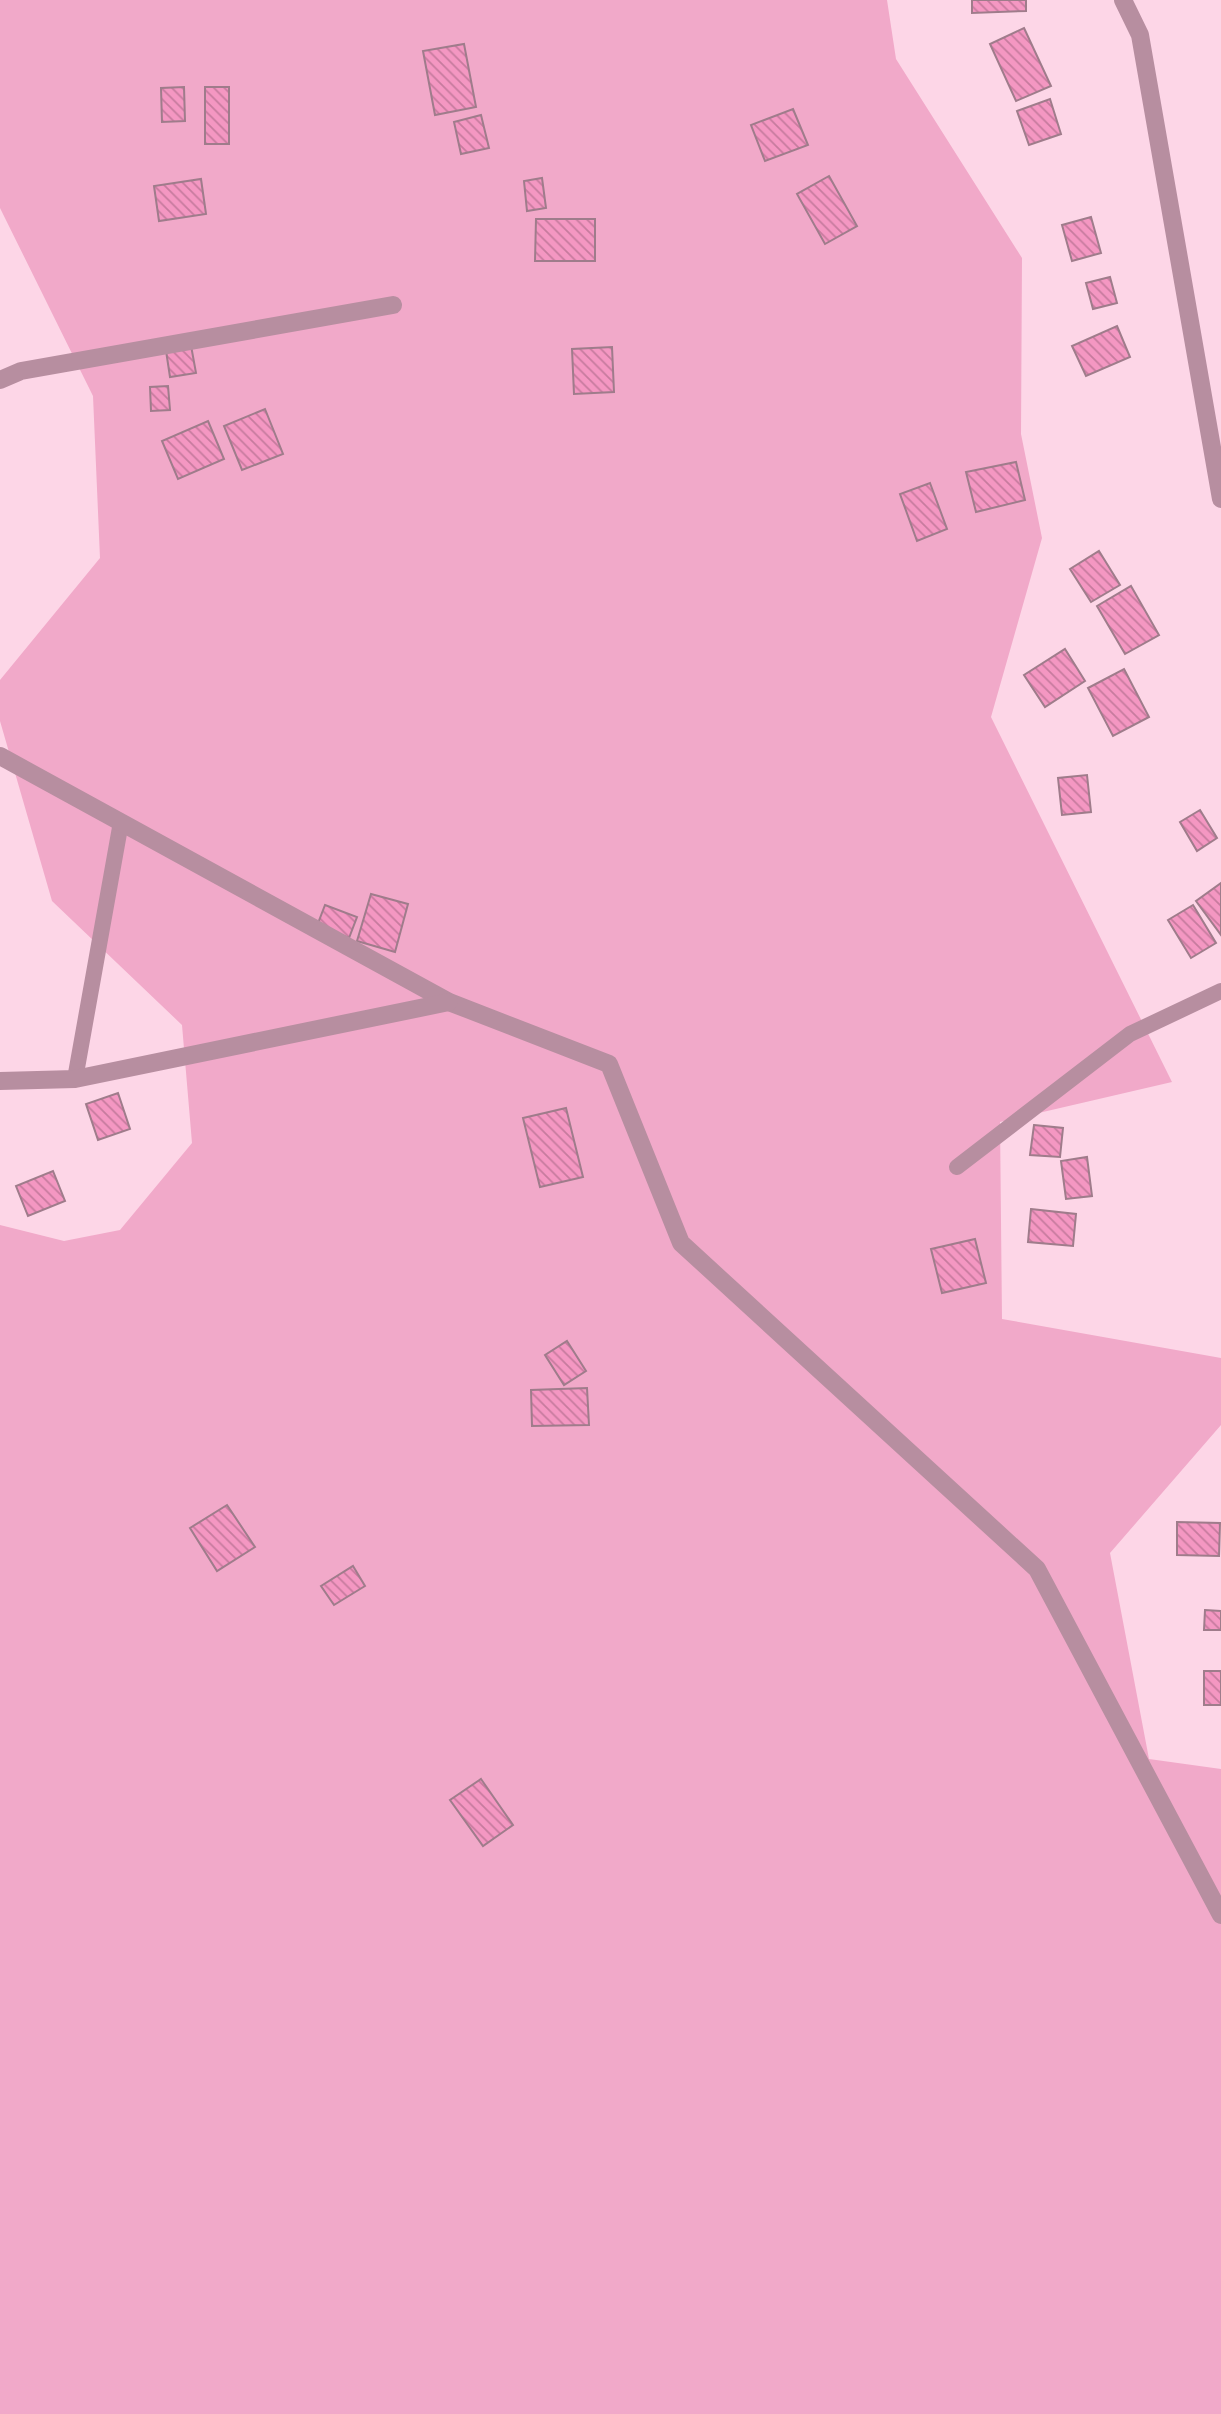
<svg xmlns="http://www.w3.org/2000/svg" width="1221" height="2414" viewBox="0 0 1221 2414" font-family="'Roboto Condensed',sans-serif">
<style>
.grass{fill:#f1a9c9}
.building{fill:url(#building-back-hatch);stroke:#9f7c8b;stroke-width:2}
.lines{fill:none;stroke-linecap:round;stroke-linejoin:round}
.lane{stroke:#b78ea0;stroke-width:16}
.street{stroke:#b78ea0;stroke-width:18}
</style>
<defs>
<pattern id="building-back-hatch" width="6" height="6" patternUnits="userSpaceOnUse" patternTransform="scale(1.75)"><rect width="6" height="6" fill="#f497c2"/><path d="M-1 5l2 2M0 0l6 6M5-1l2 2" fill="none" stroke="#c67b9e"/></pattern>
</defs>
<rect width="100%" height="100%" fill="#fdd6e7"/>
<path class="grass" d="M0 0H887L896 59 1022 258 1021 434 1042 538 991 717 1172 1082 1000 1122 1002 1319 1221 1358V1425L1110 1553 1149 1759 1221 1769V2414H0V1225L64 1241 120 1230 192 1143 182 1025 52 901 0 721V680L100 558 93 396 0 208Z"/>
<g class="building">
<path d="M972 0H1026V11L972 13Z"/>
<path d="M1024 28 1051 86 1016 101 990 44Z"/>
<path d="M464 44 476 107 435 115 423 51Z"/>
<path d="M184 87 185 121 162 122 161 88Z"/>
<rect x="205" y="87" width="24" height="57"/>
<path d="M1050 99 1061 134 1029 145 1017 111Z"/>
<path d="M793 109 808 145 765 161 751 125Z"/>
<path d="M481 115 489 148 461 154 454 122Z"/>
<path d="M829 176 857 226 825 244 797 194Z"/>
<path d="M542 178 546 208 527 211 524 181Z"/>
<path d="M201 179 206 214 159 221 154 186Z"/>
<path d="M1091 217 1101 253 1072 261 1062 225Z"/>
<path d="M536 219H595V261H535Z"/>
<path d="M1110 277 1117 303 1093 309 1086 283Z"/>
<path d="M1117 326 1130 357 1086 376 1072 346Z"/>
<path d="M190 340 196 373 170 377 165 344Z"/>
<path d="M612 347 614 392 574 394 572 349Z"/>
<path d="M168 386 170 410 151 411 150 387Z"/>
<path d="M265 409 283 454 242 470 224 426Z"/>
<path d="M208 421 224 459 178 479 162 441Z"/>
<path d="M1016 462 1025 500 976 512 966 472Z"/>
<path d="M930 483 947 529 917 541 900 494Z"/>
<path d="M1099 551 1120 585 1091 602 1070 569Z"/>
<path d="M1131 586 1159 635 1125 654 1097 606Z"/>
<path d="M1065 649 1085 681 1045 707 1024 675Z"/>
<path d="M1124 669 1149 717 1113 736 1088 688Z"/>
<path d="M1087 775 1091 812 1062 815 1058 778Z"/>
<path d="M1200 810 1217 838 1197 851 1180 822Z"/>
<path d="M1221 883V935L1196 901Z"/>
<path d="M371 894 408 904 395 952 357 941Z"/>
<path d="M325 905 357 917 349 938 317 926Z"/>
<path d="M1193 905 1216 943 1191 958 1168 920Z"/>
<path d="M118 1093 130 1129 98 1140 86 1104Z"/>
<path d="M566 1108 583 1177 540 1187 523 1118Z"/>
<path d="M1034 1125 1063 1128 1060 1157 1030 1155Z"/>
<path d="M1087 1157 1092 1196 1066 1199 1061 1161Z"/>
<path d="M53 1171 65 1201 28 1216 16 1186Z"/>
<path d="M1031 1209 1076 1214 1073 1246 1028 1242Z"/>
<path d="M975 1239 986 1283 942 1293 931 1249Z"/>
<path d="M567 1341 586 1371 564 1385 545 1355Z"/>
<path d="M587 1388 589 1425 532 1426 531 1390Z"/>
<path d="M227 1505 255 1547 217 1571 190 1528Z"/>
<path d="M1177 1522 1220 1523 1219 1556 1177 1555Z"/>
<path d="M353 1566 365 1586 334 1605 321 1586Z"/>
<path d="M1205 1610 1221 1611V1630H1204Z"/>
<rect x="1204" y="1671" width="17" height="34"/>
<path d="M481 1779 513 1825 483 1846 450 1800Z"/>
</g>
<g class="lines">
<g class="lane">
<path d="M75 1079 121 822"/>
<path d="M957 1167 1130 1034 1221 991"/>
</g>
<g class="street">
<path d="M1123 0 1140 35 1221 499"/>
<path d="M0 380 21 371 393 305"/>
<path d="M0 756 449 1002 609 1064 681 1243 1037 1569 1221 1915"/>
<path d="M0 1081 75 1079 449 1002"/>
</g>
</g>
</svg>
